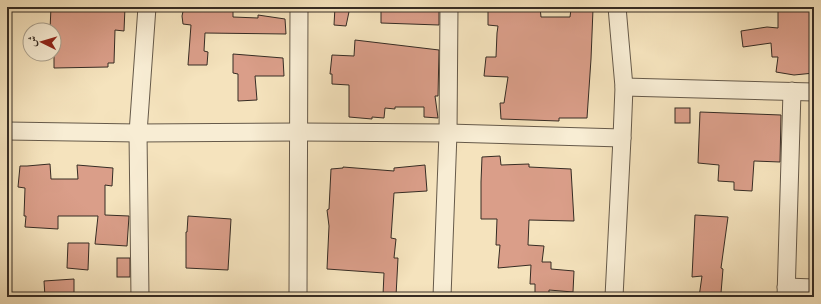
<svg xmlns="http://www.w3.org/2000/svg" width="821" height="304" viewBox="0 0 821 304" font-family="'Gentium Book Plus',Amiri,serif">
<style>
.building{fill:#da9e89;stroke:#362c24}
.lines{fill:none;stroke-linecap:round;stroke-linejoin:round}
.street-casing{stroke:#665a4a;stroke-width:19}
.street{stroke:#f8edd4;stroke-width:17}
</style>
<rect width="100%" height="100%" fill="#f5e3bd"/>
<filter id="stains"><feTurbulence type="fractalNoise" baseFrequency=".005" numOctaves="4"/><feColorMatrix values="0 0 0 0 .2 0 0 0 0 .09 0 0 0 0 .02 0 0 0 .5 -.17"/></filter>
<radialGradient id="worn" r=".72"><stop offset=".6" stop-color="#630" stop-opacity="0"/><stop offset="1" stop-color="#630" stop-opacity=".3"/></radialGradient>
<g class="building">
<path d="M51 7H125L124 31 115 30 114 63H108V67L54 68V30H50Z"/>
<path d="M184 7H233V17L258 18V15L285 19 286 34 205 33 204 51 208 52 207 65H188L191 25 183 24 182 16Z"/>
<path d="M335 7H350L346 26 334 25Z"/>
<path d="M381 7H439V25L381 23Z"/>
<path d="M488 7H540L541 17H570L571 9H593L591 59 587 118H559V121L501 119 500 103H504L508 77 484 76 486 57H496L497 33 498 26 488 25Z"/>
<path d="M778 9 814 10V73L794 75 776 72 778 57H772L771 43 743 47 741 31 767 27 778 28Z"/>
<path d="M355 40 439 50 438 96H435L438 118 424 117V107H395V109L385 108 384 118 372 117V119L349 117V85L332 84V74H330L332 55 354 56Z"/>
<path d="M233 54 283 58 284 76H255L257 100 238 101V74L233 73Z"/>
<rect x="675" y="108" width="15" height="15"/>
<path d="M700 112 781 115 780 162 754 161 752 191 734 190V182L718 181 719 165 698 163Z"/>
<path d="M500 156 501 165 529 164V167L571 169 574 221 529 220 528 245 544 246 542 262H551V269L574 271 573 292 549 290V296H535V284H530L531 265 498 268 500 245H496L497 219H481V182L482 157Z"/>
<path d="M50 164 51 179H78L77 165 113 168 112 186 105 185V215L129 216 127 246 95 244 98 216H58V229L25 227 26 216H24L25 188 18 187 20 166H27Z"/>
<path d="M425 165 427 191 394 193 391 238 396 239 394 258H398L396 296 383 295 384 273 327 269 329 226 327 210 329 209 331 169 343 168V167L394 171V168Z"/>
<path d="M695 215 728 217 721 268 723 269 721 293H716L715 297H699L702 276 692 277Z"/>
<path d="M188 216 231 219 228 270 186 268V232H187Z"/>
<path d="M68 243H89L88 270 67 268Z"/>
<rect x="117" y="258" width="13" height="19"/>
<path d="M74 279V297H45L44 281Z"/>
</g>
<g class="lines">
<g class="street-casing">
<g id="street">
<path d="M624 87 814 92"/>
<path d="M7 131 138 133 300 132 448 133 622 138"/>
<path d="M786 287 814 288"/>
<path d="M140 297 138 133 147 7"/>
<path d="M298 297 299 7"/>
<path d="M442 297 448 133 449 7"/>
<path d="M614 297 622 138 624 87 617 7"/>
<path d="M786 297 792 91"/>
</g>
</g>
<use href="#street" class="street"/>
</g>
<rect width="821" height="304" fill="none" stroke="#f5e3bd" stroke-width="24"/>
<rect x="8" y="8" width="805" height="288" fill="none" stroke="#362c24" stroke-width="2"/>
<rect x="12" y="12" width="797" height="280" fill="none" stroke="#362c24"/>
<g transform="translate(42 42) rotate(275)"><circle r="19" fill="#f8edd4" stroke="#aaa08e"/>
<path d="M0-3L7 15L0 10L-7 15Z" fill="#8f2418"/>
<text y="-6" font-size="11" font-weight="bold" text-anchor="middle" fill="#362c24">ش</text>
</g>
<rect width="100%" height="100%" filter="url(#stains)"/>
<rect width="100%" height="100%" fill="url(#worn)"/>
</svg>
